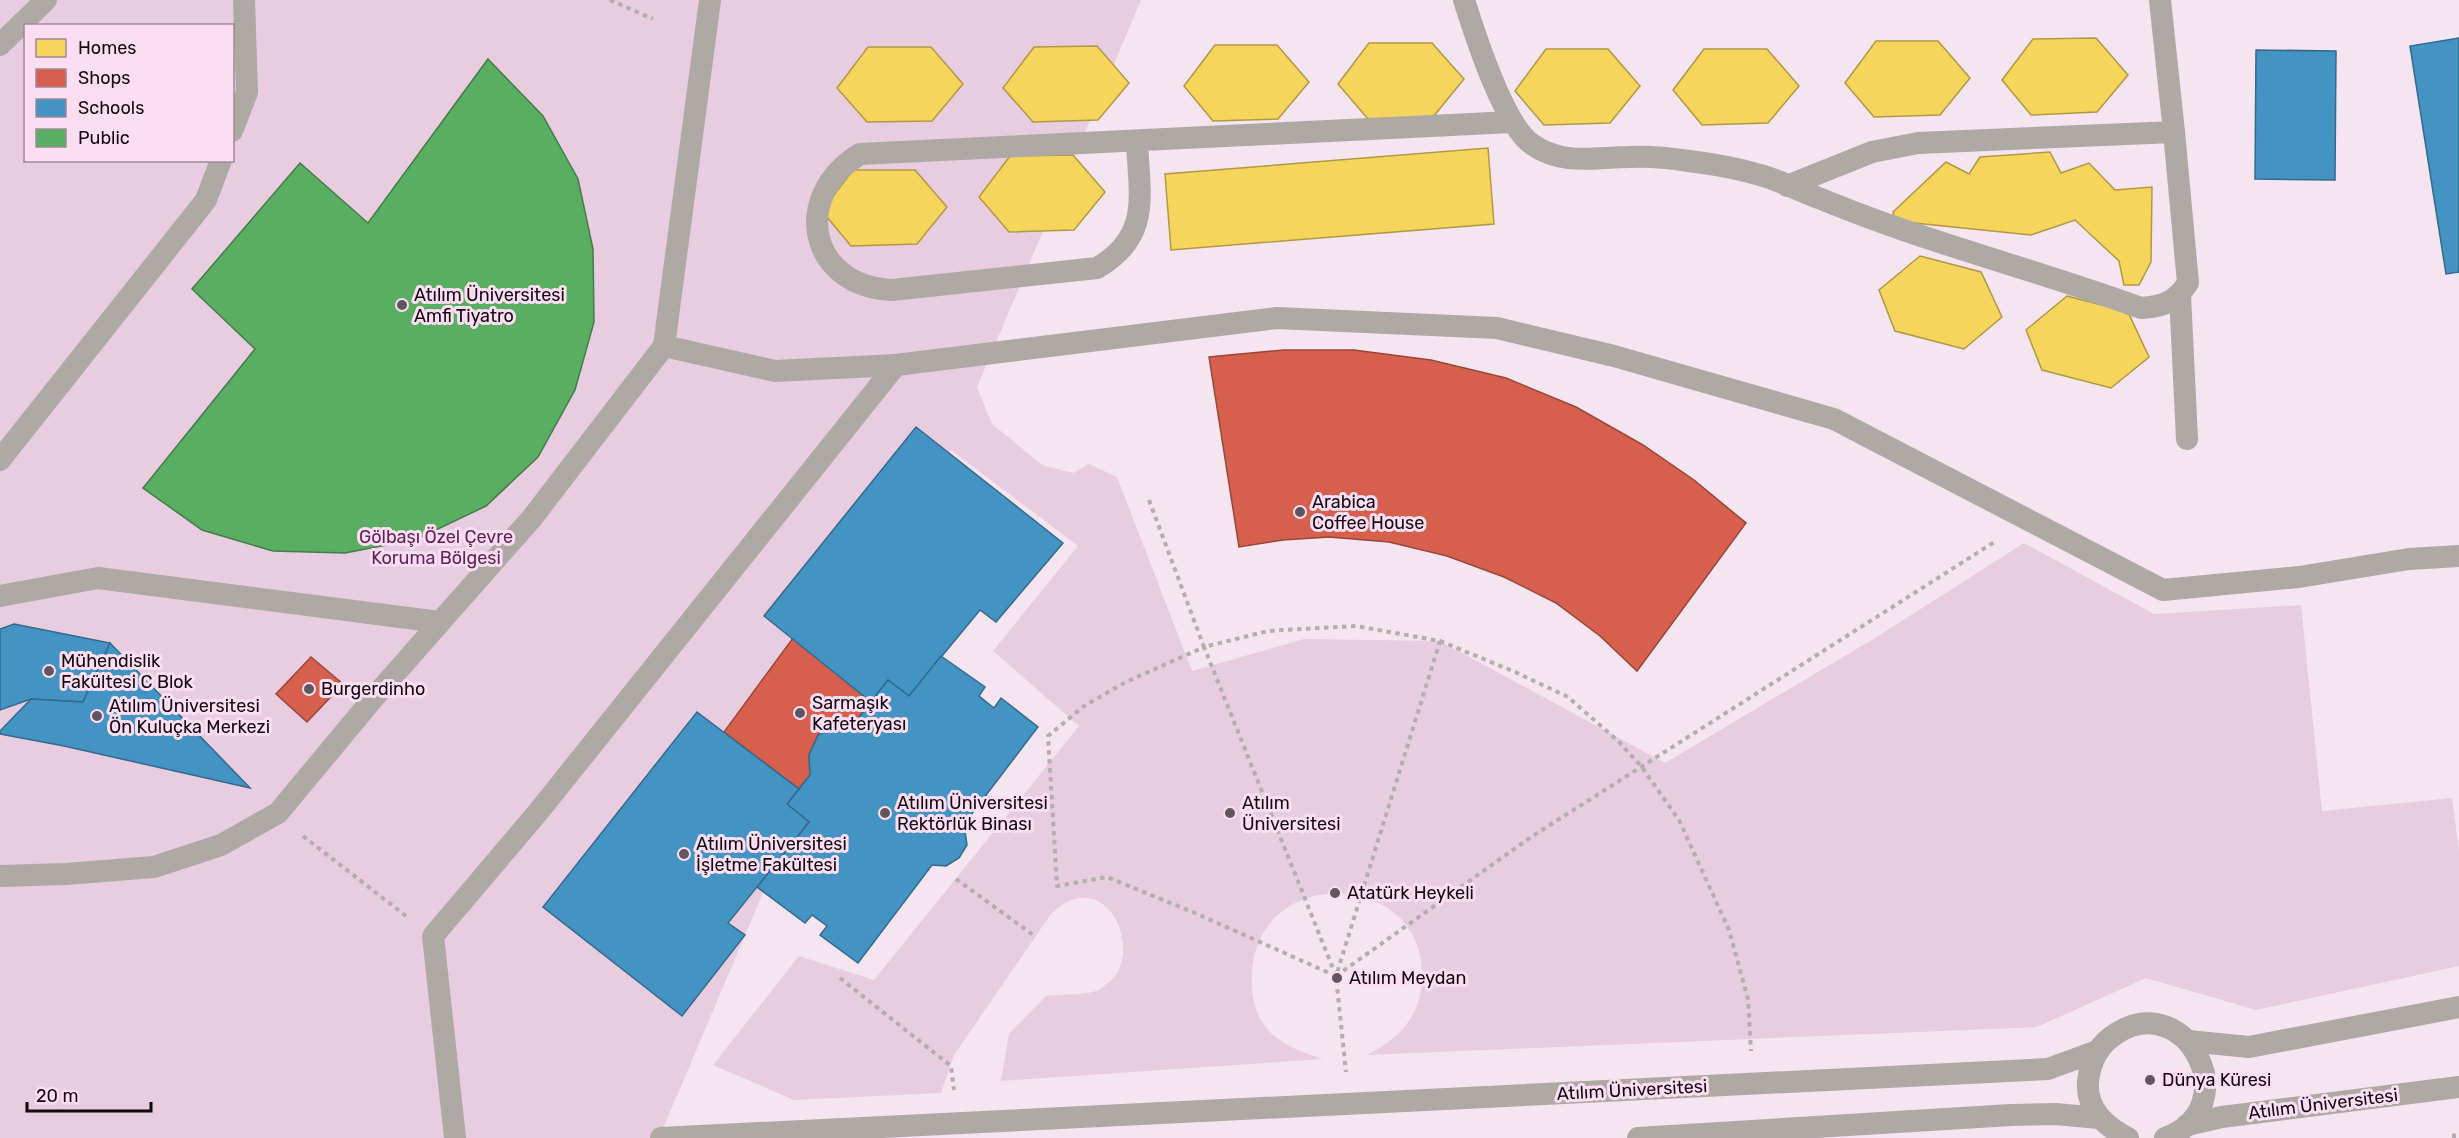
<svg xmlns="http://www.w3.org/2000/svg" width="2459" height="1138" viewBox="0 0 2459 1138" font-family="Rubik,sans-serif">
<style>
.green{fill:#e8cce0;fill-rule:evenodd}
.homes{fill:#f6d55c;stroke:#b29845;stroke-width:1.5}
.shops{fill:#d6604d;stroke:#9b463b;stroke-width:1.5}
.schools{fill:#4393c3;stroke:#346a8d;stroke-width:1.5}
.public{fill:#5aae61;stroke:#447c49;stroke-width:1.5}
.lines{fill:none;stroke-linecap:round;stroke-linejoin:round}
.path{stroke:#b4aead;stroke-width:4;stroke-dasharray:4.5 4.5;stroke-linecap:butt}
.lane{stroke:#aea9a4;stroke-width:22}
.poi-dot{fill:#61565e;stroke:#fcdef3;stroke-width:2}
.labels{text-anchor:middle;dominant-baseline:central;stroke-width:6;stroke-linejoin:round;paint-order:stroke}
.poi-label{font-size:18px;fill:#120910;stroke:#fcdef3;text-anchor:start}
.park-label{font-size:18px;fill:#652256;stroke:#fcdef3}
.street-label{font-size:18px;fill:#120910;stroke:#fcdef3}
</style>
<rect width="100%" height="100%" fill="#f5e5f0"/>
<path class="green" d="M0 0H1141L977 387 992 424 1042 465 1073 473 1089 464 1117 477 1192 671 1304 639 1440 641 1665 763 1875 638 2024 543 2154 614 2301 605 2322 811 2452 798 2459 850V966L2256 1010 2146 978 2037 1027 1366 1055C1394 1042 1417 1021 1421 989 1439 864 1234 857 1253 997 1259 1036 1290 1049 1323 1059L1001 1081 1009 1034 1046 996C1062 994 1082 995 1097 991 1101 989 1105 985 1108 983 1147 952 1105 861 1051 914L954 1055 941 1093 794 1100 713 1065 799 956 874 980 1079 726 993 651 1078 546 951 450 659 1138H0ZM26 26H232V160H26Z"/>
<g class="homes">
<path d="M2096 38 2128 75 2097 112 2031 115 2002 80 2033 39Z"/>
<path d="M1876 41H1938L1970 78 1940 115 1874 117 1845 83Z"/>
<path d="M1369 43H1432L1464 79 1433 117 1368 119 1338 84Z"/>
<path d="M1215 45H1277L1309 82 1278 119 1213 121 1184 86Z"/>
<path d="M1097 46 1129 83 1098 120 1033 122 1003 88 1034 47Z"/>
<path d="M868 47H931L963 84 932 121 867 122 837 88Z"/>
<path d="M1546 49H1608L1640 86 1610 123 1544 125 1515 91Z"/>
<path d="M1704 49H1767L1799 86 1768 123 1702 125 1673 90Z"/>
<path d="M1488 148 1494 224 1171 250 1165 174Z"/>
<path d="M2050 152 2061 173 2089 163 2115 190 2152 187 2151 262 2139 285H2124L2119 261 2075 220 2031 235 1895 221 1893 212 1946 162 1969 174 1980 157Z"/>
<path d="M1073 155 1105 192 1074 230 1009 232 979 197 1010 156Z"/>
<path d="M853 170H915L947 207 917 244 851 246 822 211Z"/>
<path d="M1920 256 1981 272 2002 317 1964 349 1895 331 1879 290Z"/>
<path d="M2067 296 2128 312 2149 357 2111 388 2042 370 2026 330Z"/>
</g>
<g class="shops">
<path d="M1284 350H1354L1431 360 1506 378 1576 407 1643 445 1694 480 1746 523 1637 671 1600 636 1556 603 1504 577 1447 556 1389 542 1329 537 1283 540 1239 547 1209 357Z"/>
<path d="M793 638 871 702 853 725 834 726 818 735 809 755 810 775 799 789 724 732Z"/>
<path d="M311 657 343 684 307 722 276 694Z"/>
</g>
<g class="schools">
<path d="M2459 38V272L2446 274 2410 46Z"/>
<path d="M2256 50 2336 51 2335 180 2255 179Z"/>
<path d="M916 427 1063 543 996 622 980 610 909 696 888 680 871 702 764 616Z"/>
<path d="M14 624 110 643 83 702 31 699 0 710V629Z"/>
<path d="M110 643 250 788 64 746 0 734V731L31 699 83 702Z"/>
<path d="M941 656 985 687 979 696 994 708 1001 698 1038 727 964 824 967 845 959 858 946 866 932 865 858 963 820 935 827 926 812 915 805 923 757 887 809 822 787 804 810 775 809 755 818 735 834 726 853 725 888 680 909 696Z"/>
<path d="M697 712 799 789 787 804 809 822 728 923 745 935 682 1016 543 907Z"/>
</g>
<path class="public" d="M488 59 543 116 578 179 593 249 594 322 575 390 538 457 486 506 417 539 345 553 273 551 202 530 143 488 255 349 192 289 300 163 368 223Z"/>
<g class="lines">
<g class="path">
<path d="M610 0 653 19"/>
<path d="M1149 500 1204 647 1268 631 1356 626 1440 641 1336 976"/>
<path d="M1440 641 1515 672 1568 697 1618 741 1641 766 1679 820 1729 930 1748 999 1751 1051"/>
<path d="M303 836 406 916"/>
<path d="M956 879 1036 937"/>
<path d="M1336 976 1195 913 1107 877 1057 886 1048 736 1084 706 1126 682 1204 647 1336 976 1346 1072"/>
<path d="M1336 976 1531 837 1996 541"/>
<path d="M840 978 951 1066 954 1090"/>
<path d="M2454 1138V1129"/>
</g>
<g class="lane">
<path d="M1464 0C1475 35 1504 126 1533 145 1564 166 1596 157 1630 157 1650 156 1669 158 1689 161 1713 164 1737 168 1760 175 1776 179 1791 187 1806 193 1836 205 1865 217 1895 227 1977 256 2060 278 2141 308 2163 307 2176 301 2188 283L2174 132 1918 143 1872 152 1787 186"/>
<path d="M2160 0 2174 132"/>
<path d="M0 45 46 0"/>
<path d="M232 131 247 92 244 0"/>
<path d="M1137 141C1139 195 1152 236 1097 268L892 290C808 286 791 196 860 154L1512 122"/>
<path d="M2180 295 2187 439"/>
<path d="M664 346 775 371 896 365 1277 318 1497 328 1614 356 1834 419 2163 590 2299 577 2409 559 2459 556"/>
<path d="M0 460 206 200 221 160"/>
<path d="M0 596 98 578 439 622"/>
<path d="M0 876 66 874 154 867 221 845 278 813 376 695 532 518 664 346 710 0"/>
<path d="M2188 1041 2249 1047 2459 1007"/>
<path d="M2187 1125 2222 1117 2459 1087"/>
<path d="M455 1138 433 936 539 811 896 365"/>
<path d="M661 1138 2048 1069 2097 1051"/>
<path d="M1638 1138 2011 1115 2055 1114 2100 1118"/>
<path d="M2128 1138C2106 1127 2086 1109 2088 1082 2090 1061 2099 1044 2117 1033 2187 989 2248 1108 2165 1138"/>
</g>
</g>
<g class="poi-dot">
<circle cx="402" cy="305" r="6"/>
<circle cx="1300" cy="512" r="6"/>
<circle cx="49" cy="671" r="6"/>
<circle cx="309" cy="689" r="6"/>
<circle cx="800" cy="713" r="6"/>
<circle cx="97" cy="716" r="6"/>
<circle cx="885" cy="813" r="6"/>
<circle cx="1230" cy="813" r="6"/>
<circle cx="684" cy="854" r="6"/>
<circle cx="1335" cy="893" r="6"/>
<circle cx="1337" cy="978" r="6"/>
<circle cx="2150" cy="1080" r="6"/>
</g>
<g class="labels">
<g class="poi-label">
<text x="414" y="295">Atılım Üniversitesi<tspan x="414" dy="21">Amfi Tiyatro</tspan></text>
<text x="1312" y="502">Arabica<tspan x="1312" dy="21">Coffee House</tspan></text>
<text x="61" y="661">Mühendislik<tspan x="61" dy="21">Fakültesi C Blok</tspan></text>
<text x="321" y="689">Burgerdinho</text>
<text x="812" y="703">Sarmaşık<tspan x="812" dy="21">Kafeteryası</tspan></text>
<text x="109" y="706">Atılım Üniversitesi<tspan x="109" dy="21">Ön Kuluçka Merkezi</tspan></text>
<text x="897" y="803">Atılım Üniversitesi<tspan x="897" dy="21">Rektörlük Binası</tspan></text>
<text x="1242" y="803">Atılım<tspan x="1242" dy="21">Üniversitesi</tspan></text>
<text x="696" y="844">Atılım Üniversitesi<tspan x="696" dy="21">İşletme Fakültesi</tspan></text>
<text x="1347" y="893">Atatürk Heykeli</text>
<text x="1349" y="978">Atılım Meydan</text>
<text x="2162" y="1080">Dünya Küresi</text>
</g>
<g class="park-label">
<text x="436" y="537">Gölbaşı Özel Çevre<tspan x="436" dy="21">Koruma Bölgesi</tspan></text>
</g>
<g class="street-label">
<text transform="translate(1632 1090) rotate(-3)">Atılım Üniversitesi</text>
<text transform="translate(2323 1104) rotate(-7)">Atılım Üniversitesi</text>
</g>
</g>
<rect x="24" y="24" width="210" height="138" fill="#fcdef3" stroke="#9e8998" stroke-width="1.5"/>
<rect x="36" y="39" width="30" height="18" fill="#f6d55c" stroke="#9e8998" stroke-width="1.5"/>
<text x="78" y="54" font-size="18" fill="#120910">Homes</text>
<rect x="36" y="69" width="30" height="18" fill="#d6604d" stroke="#9e8998" stroke-width="1.5"/>
<text x="78" y="84" font-size="18" fill="#120910">Shops</text>
<rect x="36" y="99" width="30" height="18" fill="#4393c3" stroke="#9e8998" stroke-width="1.5"/>
<text x="78" y="114" font-size="18" fill="#120910">Schools</text>
<rect x="36" y="129" width="30" height="18" fill="#5aae61" stroke="#9e8998" stroke-width="1.5"/>
<text x="78" y="144" font-size="18" fill="#120910">Public</text>
<path d="M27 1102v9h124v-9" fill="none" stroke="#120910" stroke-width="3"/>
<text x="36" y="1102" font-size="18" fill="#120910" stroke="#fcdef3" stroke-width="4.5" paint-order="stroke">20 m</text>
</svg>
